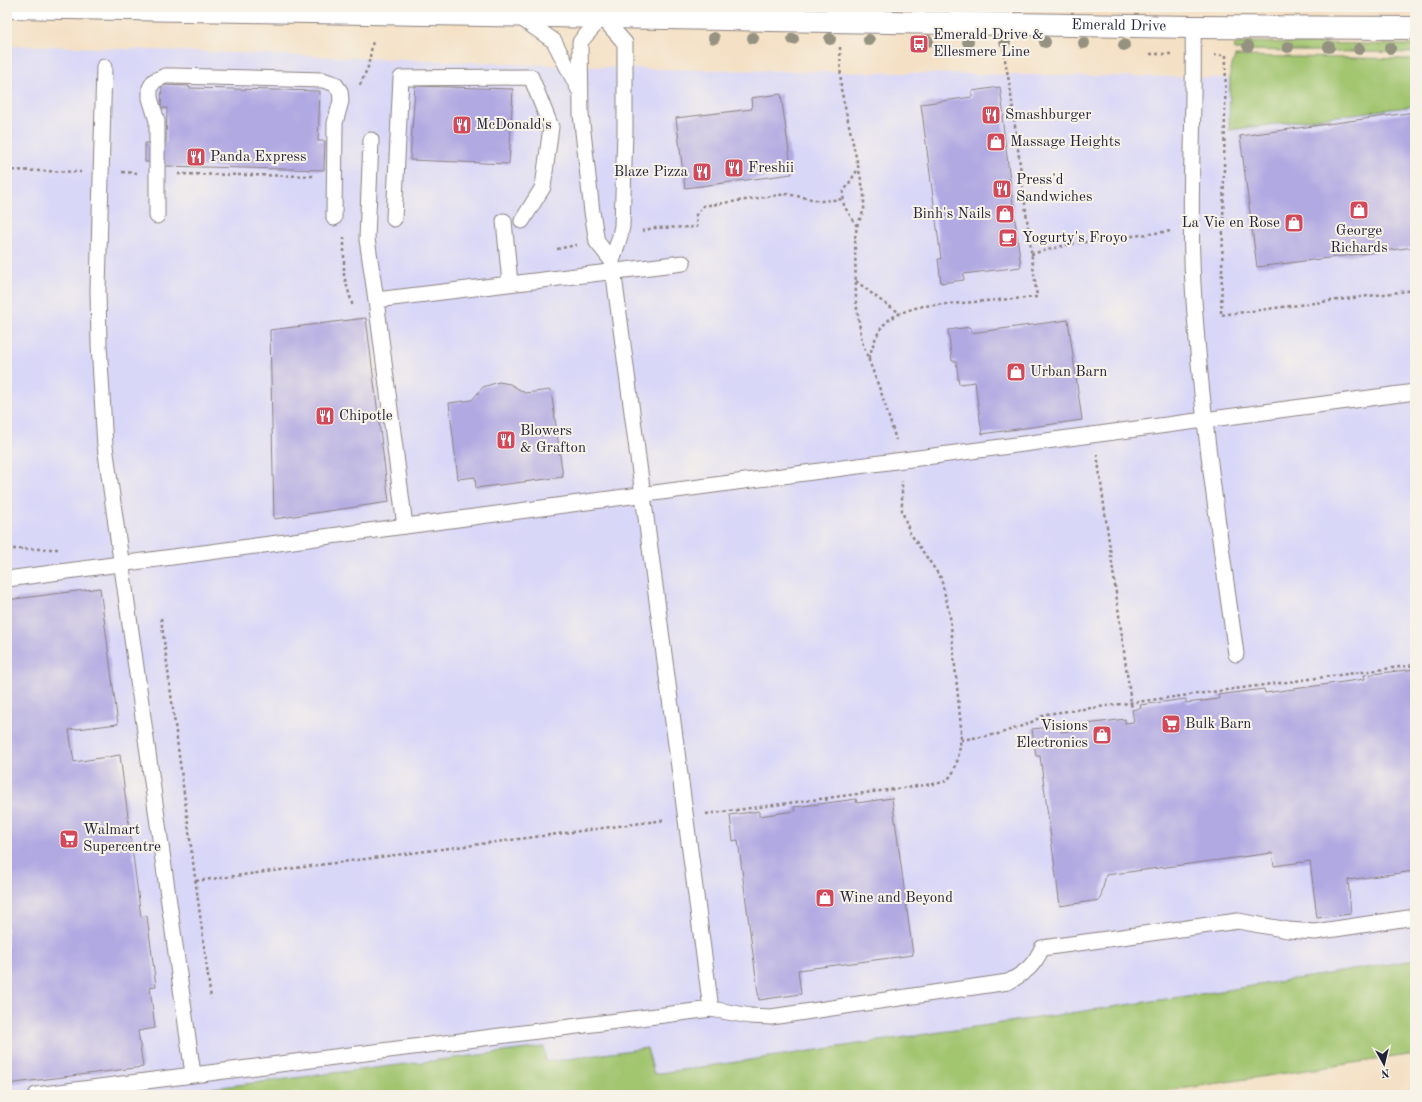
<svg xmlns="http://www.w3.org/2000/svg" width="1422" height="1102" viewBox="0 0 1422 1102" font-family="'Old Standard TT',serif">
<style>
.built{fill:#d9d7f8}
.green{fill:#a2c56f;stroke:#627455}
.building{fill:#b1a9e2}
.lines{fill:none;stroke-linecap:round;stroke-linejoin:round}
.service-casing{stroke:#8b8180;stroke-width:17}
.tertiary-casing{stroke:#8b8180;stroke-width:24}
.path{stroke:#8b8180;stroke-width:2.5;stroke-dasharray:3 3;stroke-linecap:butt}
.service{stroke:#fff;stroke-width:15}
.tertiary{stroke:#fff;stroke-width:22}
.tree{fill:#959281}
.labels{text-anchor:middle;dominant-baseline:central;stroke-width:4;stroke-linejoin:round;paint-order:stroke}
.street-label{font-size:15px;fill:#22223b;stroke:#f7f3e8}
.poi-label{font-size:15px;fill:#22223b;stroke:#f7f3e8;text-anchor:start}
</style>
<rect width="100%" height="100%" fill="#f7f3e8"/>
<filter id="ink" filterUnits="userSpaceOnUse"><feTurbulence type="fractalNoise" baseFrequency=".025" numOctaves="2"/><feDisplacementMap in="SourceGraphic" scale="8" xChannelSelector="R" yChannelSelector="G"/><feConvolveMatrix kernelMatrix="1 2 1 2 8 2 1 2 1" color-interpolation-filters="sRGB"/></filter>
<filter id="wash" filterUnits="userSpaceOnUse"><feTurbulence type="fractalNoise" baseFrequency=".012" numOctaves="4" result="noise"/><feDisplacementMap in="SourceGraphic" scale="16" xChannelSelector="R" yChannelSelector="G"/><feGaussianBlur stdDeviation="0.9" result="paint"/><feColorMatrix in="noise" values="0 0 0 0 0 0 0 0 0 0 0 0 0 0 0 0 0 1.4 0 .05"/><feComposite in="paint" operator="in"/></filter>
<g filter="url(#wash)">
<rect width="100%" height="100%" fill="#f4e0c4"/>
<path class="built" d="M7 46H48L651 69 1228 78 1415 79V960L1221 991 654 1075 463 1095H7Z"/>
<g class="green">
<path d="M1250 42 1415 45V53L1234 50 1235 44Z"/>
<path d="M1235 56 1415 59V106L1229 130 1230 72Z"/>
<path d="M1415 960V1054L1139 1095H157L544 1047 546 1062 647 1048 654 1074 1221 991Z"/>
</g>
<g id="blocks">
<g class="building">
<path d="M162 85 189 86V88L320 91 318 141H325L324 170 166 166V162H145V143H166L167 108H161Z"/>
<path d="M415 86 513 89 509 164 410 160Z"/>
<path d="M1000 87 1004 117H1002L1021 267 963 274 964 280 941 283 938 259H941L921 104 972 97V91Z"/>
<path d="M781 94 792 174 685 188 676 118 752 109 751 98Z"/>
<path d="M1415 112V247L1257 267 1240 136Z"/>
<path d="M366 318 389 502 274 519 270 330Z"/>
<path d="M1068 320 1082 420 982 434 975 382 959 384 956 361H952L948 330 971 327V333Z"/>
<path d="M499 382 510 384 525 393 551 390 563 477 476 488 475 477 458 479 449 403 472 400 483 387Z"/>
<path d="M100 588 118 724 69 730 74 762 120 755 141 917 147 916 156 986 150 987 155 1028 138 1031 143 1067 7 1084V600Z"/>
<path d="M1415 669V871L1348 880 1351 914 1317 918 1310 861 1274 866 1272 853 1106 875 1100 900 1060 906 1040 756H1036L1032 729 1060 726 1061 732 1080 729 1079 725 1125 719V723L1134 722 1132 710 1141 708 1140 705 1186 699V703L1219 699 1218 695 1264 689 1265 693 1365 679 1364 675Z"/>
<path d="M892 798 913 955 798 970 801 994 759 1000 738 840 733 841 730 815 759 811V816L795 811 794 807 827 803 856 799 857 803Z"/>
</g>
</g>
</g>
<g filter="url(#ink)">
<use href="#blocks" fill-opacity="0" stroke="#8b8180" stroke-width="1"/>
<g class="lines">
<g class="service-casing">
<g id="service">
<path d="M518 16 554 41 579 90"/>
<path d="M1193 27C1195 113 1188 198 1193 284 1200 408 1219 531 1236 654"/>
<path d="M104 67 98 289 99 344 105 446 193 1074"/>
<path d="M371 140 367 239 376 300"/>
<path d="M157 216V121L150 98V88L154 81 165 76H173L323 80 335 84 340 91 341 101 335 123 334 218"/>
<path d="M394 219 401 78 531 77 551 127 543 187 522 221"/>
<path d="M504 221 510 283"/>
<path d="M612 261 597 242 592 212 581 114 580 42 602 17 625 43V131L622 226 620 236 612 261 711 1009"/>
<path d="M405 526 376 300 683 263"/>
<path d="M7 579 1415 392"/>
<path d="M36 1095 711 1009 750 1016 771 1017 1008 982C1025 973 1034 966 1042 948L1238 921 1288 930 1315 932 1415 917"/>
</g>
</g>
<g class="tertiary-casing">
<g id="tertiary">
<path id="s1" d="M7 7 1193 27 1415 28"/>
</g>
</g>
<g class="path">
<path d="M840 47 841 89 864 193V210L857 226 855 238 856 302 862 342 882 395 896 440"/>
<path d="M1150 54H1171"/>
<path d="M360 85 368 67 373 41"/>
<path d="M7 170 81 172"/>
<path d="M122 172 137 173"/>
<path d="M178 174 313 176"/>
<path d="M857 226 844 206 843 193 858 169"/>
<path d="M1223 226 1221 315 1415 290"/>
<path d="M1211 227 1223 226 1226 55H1214"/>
<path d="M642 231 653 228 697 227 696 215 703 206 787 194 821 201 844 199"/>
<path d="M344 237V276L353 307"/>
<path d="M557 249 577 245"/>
<path d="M1031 254 1071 244 1171 231"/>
<path d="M856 281 880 300 900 313"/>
<path d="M869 358C879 322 888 315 923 306L1037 297 1010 87 1003 49"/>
<path d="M1097 454 1132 710"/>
<path d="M7 549H60"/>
<path d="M161 618 211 999"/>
<path d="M961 740 998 734 1028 724 1046 714 1415 665"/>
<path d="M826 798 827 803"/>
<path d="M706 814 933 784C938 783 944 783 948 779 959 769 961 741 961 727L950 616 941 578 910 533 902 511V481"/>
<path d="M196 881 665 820"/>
</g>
<use href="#service" class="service"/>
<use href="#tertiary" class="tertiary"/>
</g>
<g class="tree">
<circle cx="714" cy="38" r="6"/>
<circle cx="753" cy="38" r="6"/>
<circle cx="793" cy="39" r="6"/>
<circle cx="830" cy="39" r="6"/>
<circle cx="869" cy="40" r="6"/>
<circle cx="928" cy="41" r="6"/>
<circle cx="968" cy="42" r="6"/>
<circle cx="1005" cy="42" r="6"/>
<circle cx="1045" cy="42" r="6"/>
<circle cx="1084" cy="43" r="6"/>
<circle cx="1124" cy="45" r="6"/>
<circle cx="1248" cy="46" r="6"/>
<circle cx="1288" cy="47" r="6"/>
<circle cx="1329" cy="47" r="6"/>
<circle cx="1390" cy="48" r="6"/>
<circle cx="1359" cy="49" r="6"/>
</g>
</g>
<defs>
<g id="bus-square" transform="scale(1)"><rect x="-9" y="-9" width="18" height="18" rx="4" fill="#d1495b" stroke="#f7f3e8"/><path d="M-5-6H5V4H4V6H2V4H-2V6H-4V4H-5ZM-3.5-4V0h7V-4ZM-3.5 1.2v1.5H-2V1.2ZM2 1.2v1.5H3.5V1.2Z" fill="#fff"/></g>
<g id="restaurant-square" transform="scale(1)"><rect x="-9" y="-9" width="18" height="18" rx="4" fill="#d1495b" stroke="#f7f3e8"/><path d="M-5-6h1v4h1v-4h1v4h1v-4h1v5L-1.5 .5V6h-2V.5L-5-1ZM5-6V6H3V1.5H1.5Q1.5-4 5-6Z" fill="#fff"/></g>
<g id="shop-square" transform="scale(1)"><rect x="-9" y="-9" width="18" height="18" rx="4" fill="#d1495b" stroke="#f7f3e8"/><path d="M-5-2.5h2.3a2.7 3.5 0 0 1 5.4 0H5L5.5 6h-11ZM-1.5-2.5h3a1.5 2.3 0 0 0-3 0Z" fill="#fff"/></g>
<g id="cafe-square" transform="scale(1)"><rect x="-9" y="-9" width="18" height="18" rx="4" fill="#d1495b" stroke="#f7f3e8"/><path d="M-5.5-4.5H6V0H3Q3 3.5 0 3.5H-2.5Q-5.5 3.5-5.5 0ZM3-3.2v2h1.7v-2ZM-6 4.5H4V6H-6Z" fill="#fff"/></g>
<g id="supermarket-square" transform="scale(1)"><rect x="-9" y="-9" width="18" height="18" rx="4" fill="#d1495b" stroke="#f7f3e8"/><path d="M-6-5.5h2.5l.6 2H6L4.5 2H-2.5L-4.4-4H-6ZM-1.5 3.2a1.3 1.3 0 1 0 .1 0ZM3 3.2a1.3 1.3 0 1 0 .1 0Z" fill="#fff"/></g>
</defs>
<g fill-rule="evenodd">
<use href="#bus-square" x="919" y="44"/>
<use href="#restaurant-square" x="991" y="115"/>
<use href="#restaurant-square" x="462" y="125"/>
<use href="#shop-square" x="996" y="142"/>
<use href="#restaurant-square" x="196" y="157"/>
<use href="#restaurant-square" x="734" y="168"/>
<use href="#restaurant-square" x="702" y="172"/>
<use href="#restaurant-square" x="1002" y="189"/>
<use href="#shop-square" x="1359" y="210"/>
<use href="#shop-square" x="1005" y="214"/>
<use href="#shop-square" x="1294" y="223"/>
<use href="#cafe-square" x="1008" y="238"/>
<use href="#shop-square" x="1016" y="372"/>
<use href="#restaurant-square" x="325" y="416"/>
<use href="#restaurant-square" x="506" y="440"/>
<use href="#supermarket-square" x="1171" y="724"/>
<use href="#shop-square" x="1102" y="735"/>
<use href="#supermarket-square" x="69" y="839"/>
<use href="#shop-square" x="825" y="898"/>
</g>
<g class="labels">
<g class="street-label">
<text stroke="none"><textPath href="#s1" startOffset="1112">Emerald Drive</textPath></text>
</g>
<g class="poi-label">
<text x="933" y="35">Emerald Drive &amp;<tspan x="933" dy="17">Ellesmere Line</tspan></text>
<text x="1005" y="115">Smashburger</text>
<text x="476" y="125">McDonald's</text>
<text x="1010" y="142">Massage Heights</text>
<text x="210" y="157">Panda Express</text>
<text x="748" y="168">Freshii</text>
<text x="688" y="172" text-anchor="end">Blaze Pizza</text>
<text x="1016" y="180">Press'd<tspan x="1016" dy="17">Sandwiches</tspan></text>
<text x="991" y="214" text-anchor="end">Binh's Nails</text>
<text x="1280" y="223" text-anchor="end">La Vie en Rose</text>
<text x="1359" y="231" text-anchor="middle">George<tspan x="1359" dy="17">Richards</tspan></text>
<text x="1022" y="238">Yogurty's Froyo</text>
<text x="1030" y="372">Urban Barn</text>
<text x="339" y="416">Chipotle</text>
<text x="520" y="431">Blowers<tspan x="520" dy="17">&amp; Grafton</tspan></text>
<text x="1185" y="724">Bulk Barn</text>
<text x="1088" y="726" text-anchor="end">Visions<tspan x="1088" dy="17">Electronics</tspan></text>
<text x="83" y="830">Walmart<tspan x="83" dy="17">Supercentre</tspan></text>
<text x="839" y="898">Wine and Beyond</text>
</g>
</g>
<rect width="1422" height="1102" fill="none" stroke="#f7f3e8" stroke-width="24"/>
<g transform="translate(1384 1064) rotate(172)" stroke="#f7f3e8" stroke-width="3" paint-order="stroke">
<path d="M0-3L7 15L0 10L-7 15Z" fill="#22223b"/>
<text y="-6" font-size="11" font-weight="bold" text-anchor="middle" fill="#22223b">N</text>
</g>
</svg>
